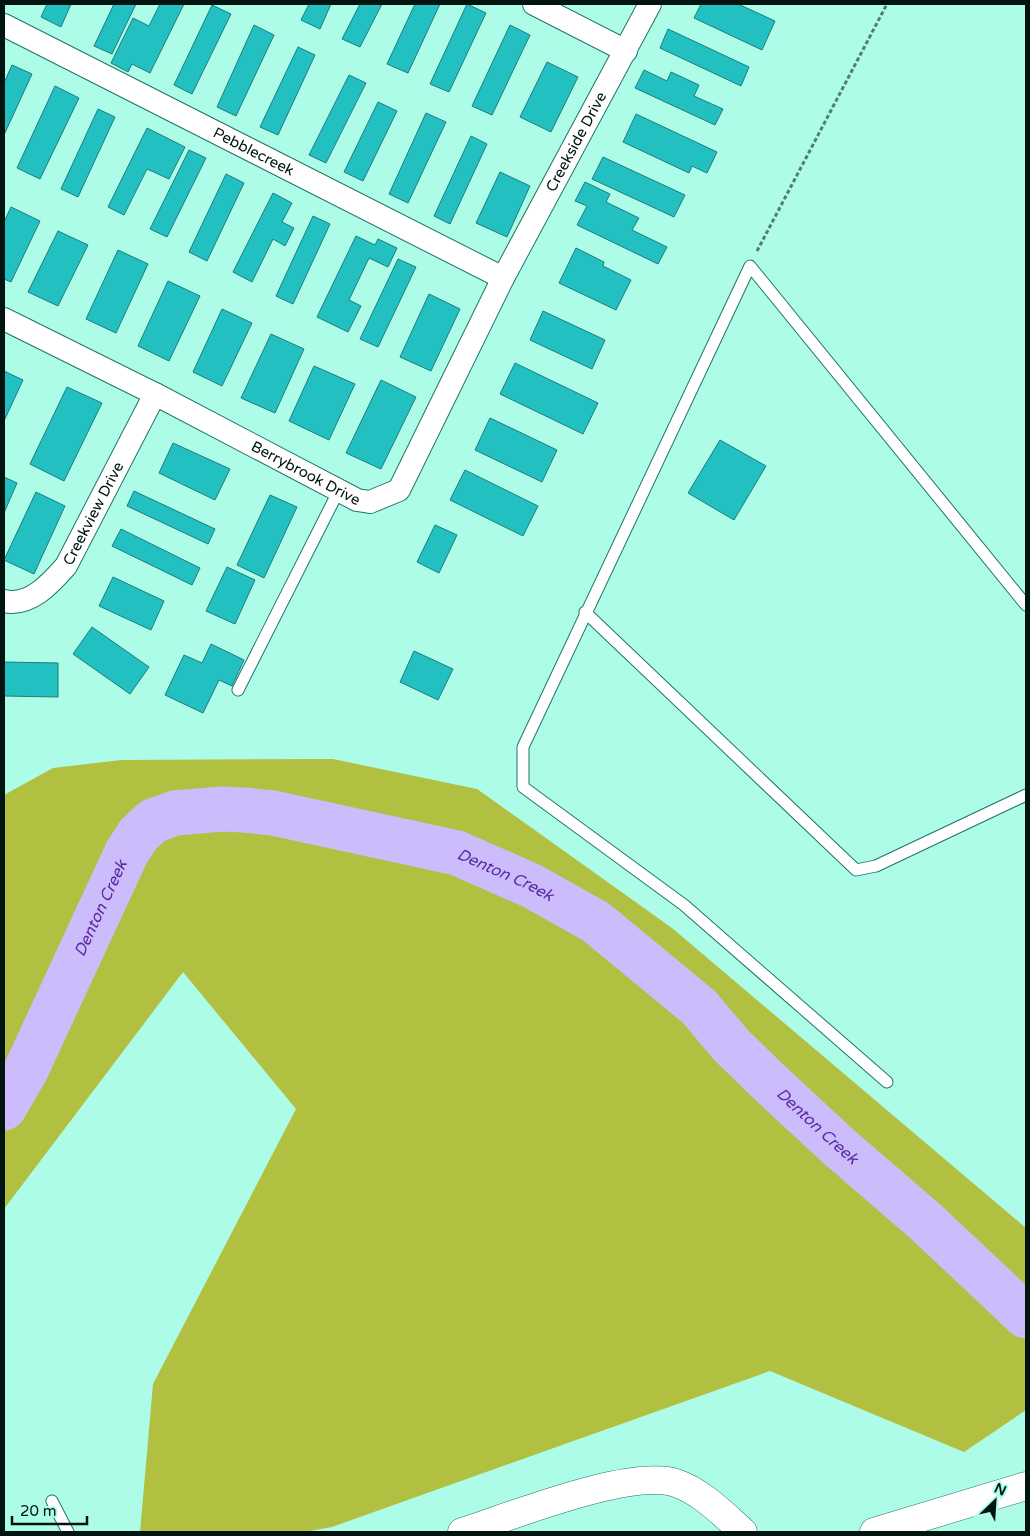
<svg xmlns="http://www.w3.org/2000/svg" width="1030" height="1536" viewBox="0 0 1030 1536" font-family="'Varela Round',sans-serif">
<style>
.forest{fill:#b1c041}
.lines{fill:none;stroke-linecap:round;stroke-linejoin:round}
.river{stroke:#ccbcfc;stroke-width:45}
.building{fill:#23c0c1;stroke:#1f7c7d}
.lane-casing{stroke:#227564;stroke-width:13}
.street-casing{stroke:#227564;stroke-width:24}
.secondary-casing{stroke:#227564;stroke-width:29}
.path{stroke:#507e72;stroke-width:3;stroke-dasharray:4 2.5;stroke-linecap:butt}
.lane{stroke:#fff;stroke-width:11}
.street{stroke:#fff;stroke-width:22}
.secondary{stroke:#fff;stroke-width:28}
.labels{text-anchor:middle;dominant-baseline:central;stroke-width:4;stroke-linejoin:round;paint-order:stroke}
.street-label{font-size:15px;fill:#01140f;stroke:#adfce7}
.water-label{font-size:16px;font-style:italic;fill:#5929a1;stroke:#adfce7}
</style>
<rect width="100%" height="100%" fill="#adfce7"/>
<path class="forest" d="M333 759 477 789 672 928 1026 1228V1410L964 1452 770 1371 332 1527 304 1532H140L153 1384 296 1109 183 972 4 1209V795L53 768 121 760Z"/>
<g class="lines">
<path class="river" id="s1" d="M4 1108 26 1070 127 852 138 835 153 821 175 813 222 809 244 810 273 813 457 853 532 886 596 922 699 1007 731 1045 769 1082 838 1146 926 1222 1026 1316"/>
</g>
<g class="building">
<path d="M47 4H71L61 27 41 17Z"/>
<path d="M114 4H136L112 54 94 46Z"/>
<path d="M160 4H184L150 73 132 64 128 72 111 63 133 18 149 26Z"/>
<path d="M309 4H331L320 29 301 20Z"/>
<path d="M360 4H382L360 47 342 39Z"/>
<path d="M415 4H440L408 73 387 64Z"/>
<path d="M467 4 486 13 449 92 430 84Z"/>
<path d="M701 4H738L775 21 762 50 694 18Z"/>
<path d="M212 5 231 14 192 94 174 85Z"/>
<path d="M254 25 274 35 236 116 217 107Z"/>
<path d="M510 25 530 35 492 115 472 106Z"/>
<path d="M668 29 749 67 741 86 660 48Z"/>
<path d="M298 47 315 55 278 135 260 127Z"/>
<path d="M547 62 578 77 551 132 520 117Z"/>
<path d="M12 65 32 74 4 135V83Z"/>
<path d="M644 70 667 81 671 72 699 85 694 96 723 109 715 125 635 88Z"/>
<path d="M349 75 366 83 326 163 309 155Z"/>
<path d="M55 86 79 98 40 179 17 168Z"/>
<path d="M378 102 397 111 363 181 344 172Z"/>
<path d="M98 109 115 117 78 197 61 189Z"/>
<path d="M426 113 446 122 408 203 389 194Z"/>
<path d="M636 114 717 152 707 173 692 166 689 173 623 142Z"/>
<path d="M147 128 185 147 169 179 147 169 124 215 108 207Z"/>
<path d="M471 136 487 144 450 224 434 216Z"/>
<path d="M189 150 206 158 167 237 150 229Z"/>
<path d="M603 157 685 195 674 217 592 179Z"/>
<path d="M500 172 530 186 507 237 476 223Z"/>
<path d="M226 174 244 183 207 261 189 252Z"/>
<path d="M585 182 610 194 606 202 639 218 632 230 667 247 658 264 577 225 587 206 575 201Z"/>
<path d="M273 193 292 203 282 222 294 228 285 246 273 239 252 282 233 272Z"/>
<path d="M11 207 40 221 11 282 4 279V222Z"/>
<path d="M313 216 330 224 293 304 276 296Z"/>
<path d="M58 231 88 245 58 306 28 292Z"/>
<path d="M356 236 375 245 378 239 397 248 388 267 369 258 349 300 361 306 348 332 317 317Z"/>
<path d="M576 248 604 262 603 266 631 280 616 310 559 283Z"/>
<path d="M118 250 148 264 116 333 86 319Z"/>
<path d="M398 259 416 267 378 347 360 339Z"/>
<path d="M168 281 200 296 169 361 138 346Z"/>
<path d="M429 294 460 309 431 371 400 357Z"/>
<path d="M222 309 252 323 222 386 193 372Z"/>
<path d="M543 311 605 340 592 369 530 340Z"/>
<path d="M271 334 304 349 275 413 241 398Z"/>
<path d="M515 363 598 403 583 434 500 394Z"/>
<path d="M314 366 355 384 329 440 289 421Z"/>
<path d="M4 371 23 380 4 421Z"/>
<path d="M381 380 416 397 381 469 346 453Z"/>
<path d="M67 387 102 403 64 481 30 464Z"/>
<path d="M490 418 557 450 542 482 475 450Z"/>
<path d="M720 440 766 466 734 520 688 493Z"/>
<path d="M173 443 230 469 215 500 159 473Z"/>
<path d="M465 470 538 506 523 536 450 500Z"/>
<path d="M4 477 17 483 4 513Z"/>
<path d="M134 491 215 529 208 544 127 506Z"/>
<path d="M36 492 65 506 34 574 4 560Z"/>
<path d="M270 495 297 507 264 578 237 565Z"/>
<path d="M435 525 457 535 439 573 417 562Z"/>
<path d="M121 529 200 568 192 585 112 546Z"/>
<path d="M227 567 255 580 235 624 206 611Z"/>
<path d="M113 577 164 601 151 630 99 606Z"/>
<path d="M92 627 149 667 130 694 73 654Z"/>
<path d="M211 644 244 660 232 686 219 680 203 713 165 695 184 655 202 663Z"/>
<path d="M414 651 453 669 438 700 400 682Z"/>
<path d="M4 662 58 663V697L4 696Z"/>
</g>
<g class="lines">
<g class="lane-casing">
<g id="lane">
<path d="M585 612 856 870 876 866 1026 795"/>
<path d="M238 690 339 490"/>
<path d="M887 1082 684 905 523 787V747L750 266 1026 605"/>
<path d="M52 1501 68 1532"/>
</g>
</g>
<g class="street-casing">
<g id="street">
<path d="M534 4 626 51"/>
<path id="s2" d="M4 25 503 278"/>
<path id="s3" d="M4 319 155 394 357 500 370 502 399 490 503 278 650 4"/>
<path id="s4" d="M4 601C30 607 51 583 66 566L155 394"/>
</g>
</g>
<g class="secondary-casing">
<g id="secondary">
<path d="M462 1532C510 1517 630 1468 676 1483 702 1492 723 1514 743 1532"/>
<path d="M874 1532 1026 1486"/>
</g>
</g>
<path class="path" d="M757 251 887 4"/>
<use href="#lane" class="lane"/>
<use href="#street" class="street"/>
<use href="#secondary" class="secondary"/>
</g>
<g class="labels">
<g class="street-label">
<text stroke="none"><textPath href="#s3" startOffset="832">Creekside Drive</textPath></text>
<text stroke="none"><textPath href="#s2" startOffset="280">Pebblecreek</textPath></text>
<text stroke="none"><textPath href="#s3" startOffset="339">Berrybrook Drive</textPath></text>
<text stroke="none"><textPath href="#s4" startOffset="134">Creekview Drive</textPath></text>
</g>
<g class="water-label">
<text stroke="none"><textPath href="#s1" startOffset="688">Denton Creek</textPath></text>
<text stroke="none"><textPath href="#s1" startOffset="222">Denton Creek</textPath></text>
<text stroke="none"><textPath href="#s1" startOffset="1092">Denton Creek</textPath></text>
</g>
</g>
<rect width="1030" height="1536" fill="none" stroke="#01140f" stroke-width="10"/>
<g transform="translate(995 1501) rotate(25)" stroke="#adfce7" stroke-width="4" paint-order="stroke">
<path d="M0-4L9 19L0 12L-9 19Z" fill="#01140f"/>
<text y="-8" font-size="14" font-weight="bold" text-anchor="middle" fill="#01140f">N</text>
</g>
<path d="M12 1516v8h75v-8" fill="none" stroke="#01140f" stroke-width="2.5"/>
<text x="20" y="1516" font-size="15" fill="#01140f" stroke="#adfce7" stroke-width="4" paint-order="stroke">20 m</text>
</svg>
